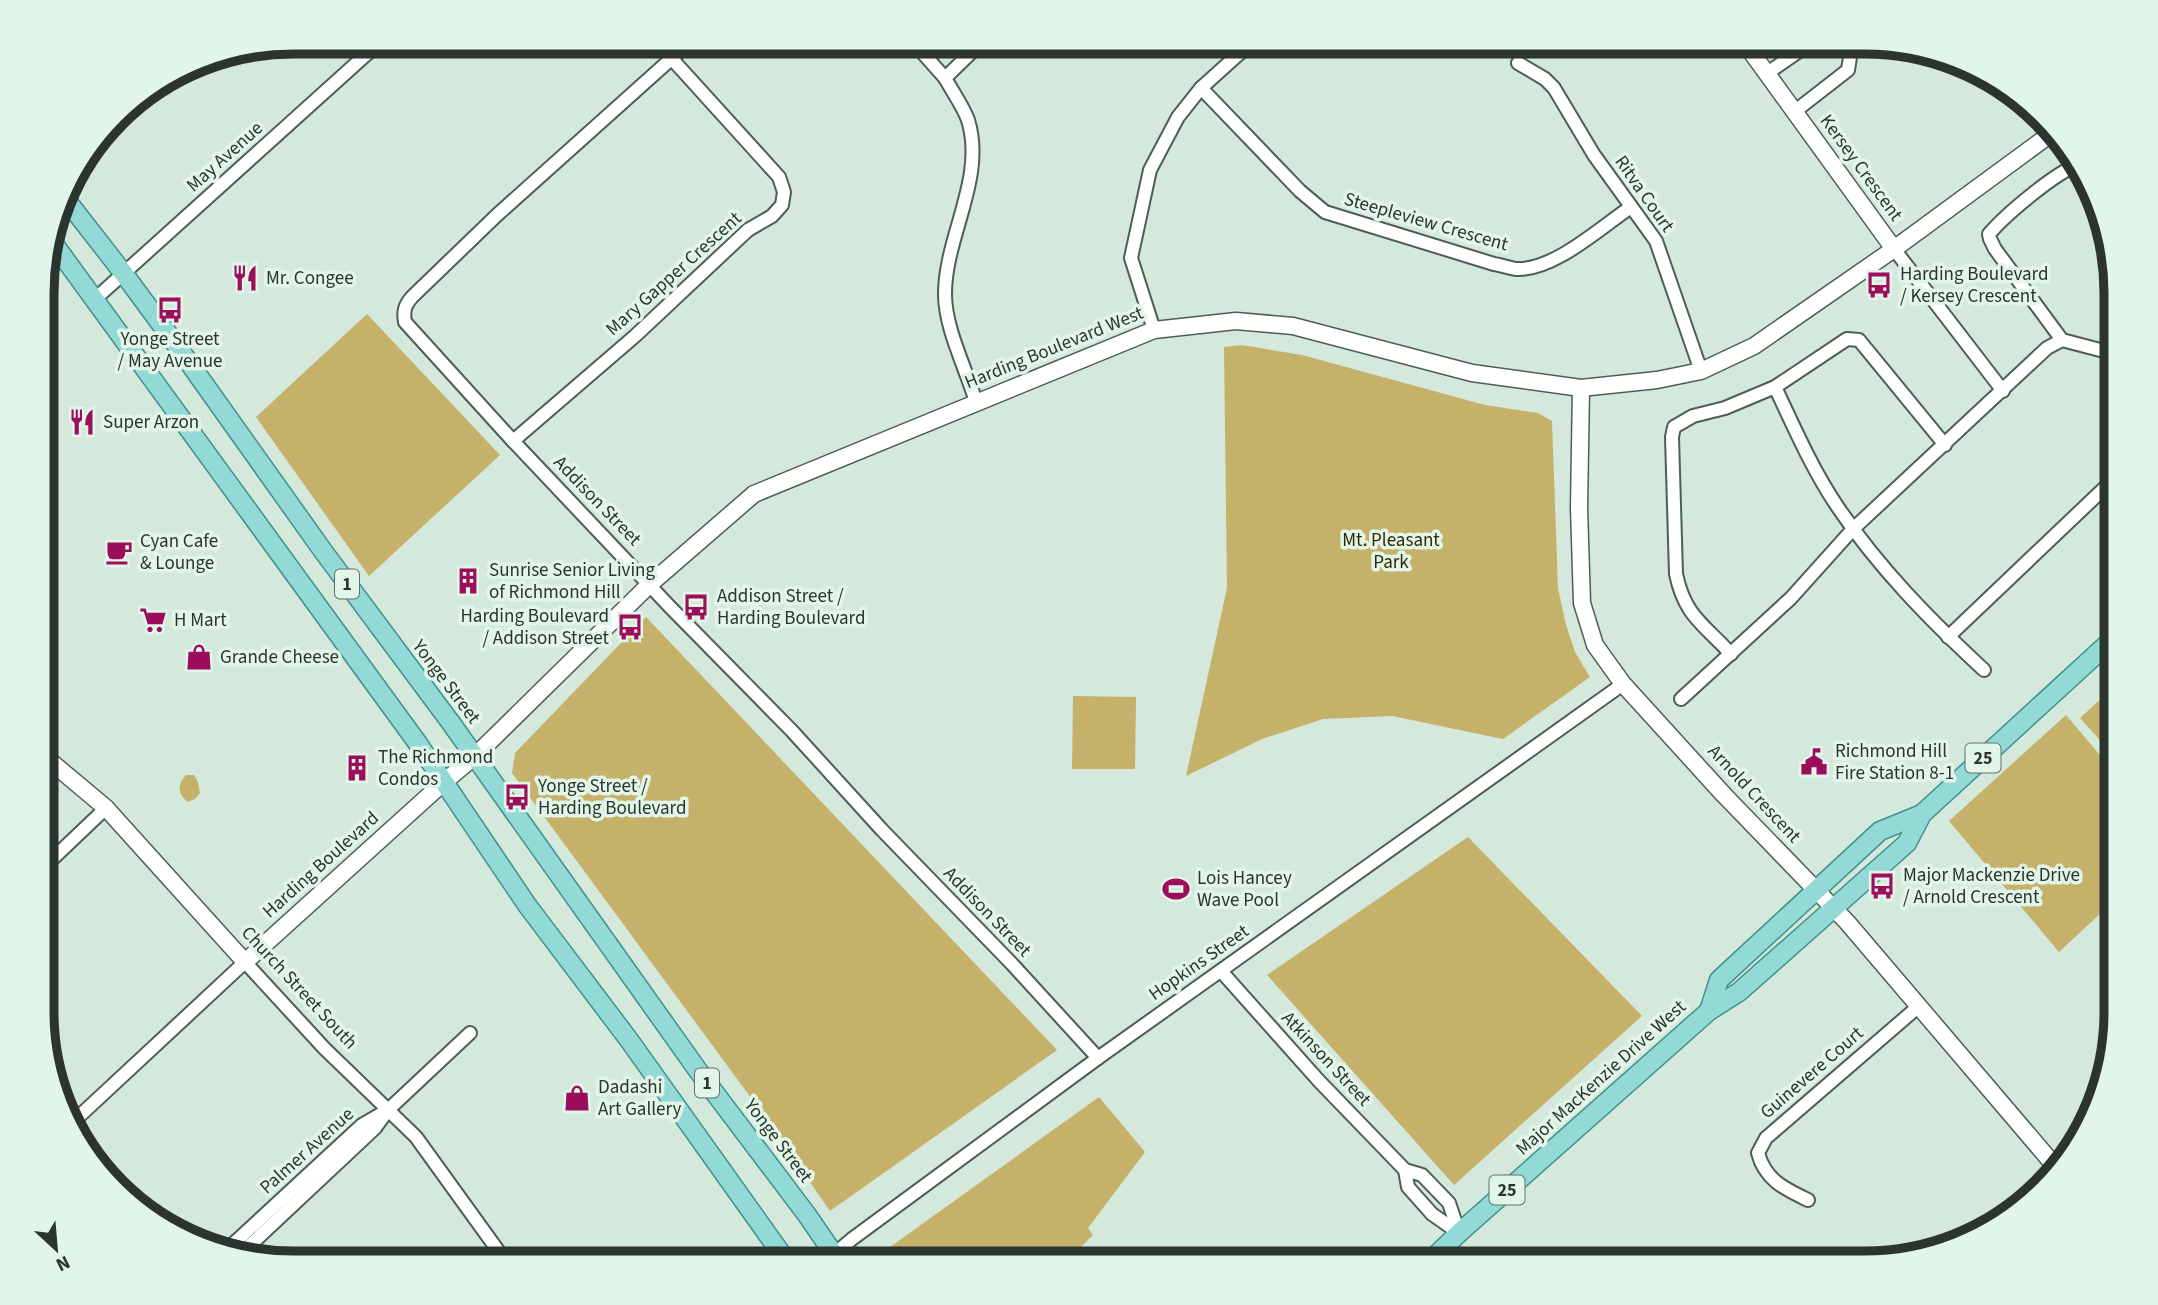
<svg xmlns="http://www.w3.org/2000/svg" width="2158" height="1305" viewBox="0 0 2158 1305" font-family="'Source Sans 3',sans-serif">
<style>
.green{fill:#c6b16b}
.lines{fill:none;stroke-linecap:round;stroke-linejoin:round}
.street-casing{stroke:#4d5f54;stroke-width:16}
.secondary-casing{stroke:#4d5f54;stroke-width:19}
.primary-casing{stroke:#40908b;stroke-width:21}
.street{stroke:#fff;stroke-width:12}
.secondary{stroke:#fff;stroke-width:16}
.primary{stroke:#93dad7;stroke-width:18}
.labels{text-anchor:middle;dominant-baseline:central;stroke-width:7;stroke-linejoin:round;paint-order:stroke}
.shield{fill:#e1f6e9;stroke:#626e67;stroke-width:2}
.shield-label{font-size:18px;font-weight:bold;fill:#2c342f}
.street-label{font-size:19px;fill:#2c342f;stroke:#e1f6e9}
.poi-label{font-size:19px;fill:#2c342f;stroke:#e1f6e9;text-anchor:start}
.park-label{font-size:19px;fill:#332904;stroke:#e1f6e9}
.rim{fill:none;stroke:#2c342f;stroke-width:9}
</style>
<rect width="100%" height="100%" fill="#d4e8db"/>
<g class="green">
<path d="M367 314 500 455 369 576 256 417Z"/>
<path d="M1242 345 1302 355 1485 405 1538 413 1552 421 1558 588 1566 625 1575 652 1590 677 1503 739 1392 716 1323 719 1262 739 1186 776 1227 588 1224 347Z"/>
<path d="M646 617 1057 1050 830 1211 757 1106 512 773 515 753Z"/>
<path d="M2115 686V757L2080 718Z"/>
<path d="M1073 696 1136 697 1135 769H1072Z"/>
<path d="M2066 715 2115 773V900L2059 952 1949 821Z"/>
<path d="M186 775H194L198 782 200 793 195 799 188 802C177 794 177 784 186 775Z"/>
<path d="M1468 837 1642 1016 1454 1185 1267 975Z"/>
<path d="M1099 1097 1145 1152 1088 1228 1093 1235 1072 1256 1068 1263H878L879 1255Z"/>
</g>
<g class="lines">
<g class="street-casing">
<g id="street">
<path d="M690 42 497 215 412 297C405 305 403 311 405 322L513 441 671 608 792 731 882 830 1012 964 1098 1058"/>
<path d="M913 42 945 78"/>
<path d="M1518 63 1545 79 1554 88 1594 155 1656 241 1701 371"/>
<path d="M1766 74 1812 42"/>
<path d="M1201 88 1300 191 1325 212 1494 264C1501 265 1509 268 1516 269 1554 271 1601 227 1631 207"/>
<path d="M1794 112 1848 70 1851 51 1846 42"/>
<path d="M2077 165C2054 174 2006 214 1989 234L1990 239 1995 249 2062 340 2104 351H2115"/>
<path d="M1894 249 2003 391"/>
<path d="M94 300 380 42"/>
<path d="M1154 330 1131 258 1150 170 1178 117 1201 88 1252 42"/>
<path d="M1775 387C1794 427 1812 469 1837 506 1878 567 1930 620 1984 670"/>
<path d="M976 402C966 368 945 329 945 294 945 236 986 178 968 120 963 106 952 91 945 78L982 42"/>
<path d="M513 441 635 336 748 230 772 216 782 205 784 192 779 177 672 59"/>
<path d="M1948 637 2115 478"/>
<path d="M1731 654C1704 624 1685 617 1676 574L1672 437 1674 427 1693 416 1725 408 1775 387 1847 339 1859 340 1945 445"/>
<path d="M1681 699 1791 598 1853 529 2047 348 2062 340"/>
<path d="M44 867 106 808"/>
<path d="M1221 971 1319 1081 1405 1170 1422 1175 1449 1203 1459 1233"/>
<path d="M73 1122 245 962 324 1048 416 1137 507 1263"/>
<path d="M1405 1170 1408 1187 1432 1214 1459 1233"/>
<path d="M1808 1200C1785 1189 1765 1180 1758 1153L1766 1138 1919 1006"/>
<path d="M231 1246 362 1125 381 1114"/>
<path d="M245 1250 375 1128 388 1110 470 1033"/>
<path d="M824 1263 852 1239 1098 1058 1623 684"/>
</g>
</g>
<g class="secondary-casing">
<g id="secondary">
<path d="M1744 42 1894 249"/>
<path d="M1581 388 1579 508 1582 603 1595 645 1623 684 1724 795 1847 922 2054 1165"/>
<path d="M44 756 106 808 245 962 444 782 475 756 649 585 754 494 1154 330 1236 321 1293 326 1472 373 1581 388 1657 380 1701 371 1754 346 1894 249 2052 133"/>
</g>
</g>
<g class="primary-casing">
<g id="primary">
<path d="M64 197 124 274 180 350 323 551 451 723 699 1072 807 1215 840 1263"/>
<path d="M51 240 419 745 527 905 629 1040 788 1263"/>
<path d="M1709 1011 1719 980 1880 831 1922 814"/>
<path d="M1428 1263 1459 1233 1709 1011 1739 992 1907 843 1922 814 2115 637"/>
</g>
</g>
<use href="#street" class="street"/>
<use href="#secondary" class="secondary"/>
<use href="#primary" class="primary"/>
</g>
<defs>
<g id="restaurant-bare" transform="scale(2.1)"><path d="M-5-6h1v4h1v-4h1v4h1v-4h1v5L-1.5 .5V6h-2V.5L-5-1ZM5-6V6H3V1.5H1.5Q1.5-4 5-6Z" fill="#9c0e5b" stroke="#e1f6e9" stroke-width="2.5" paint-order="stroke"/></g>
<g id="bus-bare" transform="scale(2.1)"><path d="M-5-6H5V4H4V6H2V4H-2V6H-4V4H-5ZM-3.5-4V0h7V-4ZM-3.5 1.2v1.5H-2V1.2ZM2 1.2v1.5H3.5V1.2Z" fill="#9c0e5b" stroke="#e1f6e9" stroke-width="2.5" paint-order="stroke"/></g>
<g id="cafe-bare" transform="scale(2.1)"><path d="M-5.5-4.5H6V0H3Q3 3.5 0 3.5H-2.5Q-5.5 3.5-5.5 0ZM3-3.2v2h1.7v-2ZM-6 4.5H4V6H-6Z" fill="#9c0e5b" stroke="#e1f6e9" stroke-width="2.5" paint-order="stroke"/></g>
<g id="building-bare" transform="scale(2.1)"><path d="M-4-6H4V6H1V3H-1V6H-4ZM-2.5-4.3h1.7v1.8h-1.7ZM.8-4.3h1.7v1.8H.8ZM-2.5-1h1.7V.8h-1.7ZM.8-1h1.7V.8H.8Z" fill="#9c0e5b" stroke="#e1f6e9" stroke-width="2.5" paint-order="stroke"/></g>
<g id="supermarket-bare" transform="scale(2.1)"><path d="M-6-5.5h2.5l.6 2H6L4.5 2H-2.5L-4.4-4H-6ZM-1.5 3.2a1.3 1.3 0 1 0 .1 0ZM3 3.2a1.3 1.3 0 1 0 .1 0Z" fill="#9c0e5b" stroke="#e1f6e9" stroke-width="2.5" paint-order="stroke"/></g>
<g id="shop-bare" transform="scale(2.1)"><path d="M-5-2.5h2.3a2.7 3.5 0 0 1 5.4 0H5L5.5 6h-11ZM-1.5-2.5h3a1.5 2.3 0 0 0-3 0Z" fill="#9c0e5b" stroke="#e1f6e9" stroke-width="2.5" paint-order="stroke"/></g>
<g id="civic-bare" transform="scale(2.1)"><path d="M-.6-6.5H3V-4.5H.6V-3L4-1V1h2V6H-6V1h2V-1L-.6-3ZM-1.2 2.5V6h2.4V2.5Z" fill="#9c0e5b" stroke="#e1f6e9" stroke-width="2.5" paint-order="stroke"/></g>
<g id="stadium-bare" transform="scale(2.1)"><path d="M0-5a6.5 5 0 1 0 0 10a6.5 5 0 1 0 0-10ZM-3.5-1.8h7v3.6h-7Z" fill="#9c0e5b" stroke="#e1f6e9" stroke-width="2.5" paint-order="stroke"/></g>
</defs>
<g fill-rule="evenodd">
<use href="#restaurant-bare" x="245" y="278"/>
<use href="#bus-bare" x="1879" y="285"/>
<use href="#bus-bare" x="170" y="310"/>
<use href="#restaurant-bare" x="82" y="422"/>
<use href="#cafe-bare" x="119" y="552"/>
<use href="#building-bare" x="468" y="581"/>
<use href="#bus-bare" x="696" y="607"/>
<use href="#supermarket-bare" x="153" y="620"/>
<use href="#bus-bare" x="630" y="627"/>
<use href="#shop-bare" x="199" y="657"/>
<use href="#civic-bare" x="1814" y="762"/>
<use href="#building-bare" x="357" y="768"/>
<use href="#bus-bare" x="517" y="797"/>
<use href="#bus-bare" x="1882" y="886"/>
<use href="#stadium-bare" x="1176" y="889"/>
<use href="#shop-bare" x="577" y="1098"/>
</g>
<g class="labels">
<g class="shield">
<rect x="335" y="569.5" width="24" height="29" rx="5"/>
<rect x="1965.5" y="743.5" width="35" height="29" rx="5"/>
<rect x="695" y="1068.5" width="24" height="29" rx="5"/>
<rect x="1489.5" y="1175.5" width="35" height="29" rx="5"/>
</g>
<g class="shield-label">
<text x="347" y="584">1</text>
<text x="1983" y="758">25</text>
<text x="707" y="1083">1</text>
<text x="1507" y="1190">25</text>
</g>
<g class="street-label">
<text transform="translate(225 157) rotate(-42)">May Avenue</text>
<text transform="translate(1861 168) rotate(54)">Kersey Crescent</text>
<text transform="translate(1644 194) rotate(55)">Ritva Court</text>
<text transform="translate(1426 222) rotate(16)">Steepleview Crescent</text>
<text transform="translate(674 274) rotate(-42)">Mary Gapper Crescent</text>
<text transform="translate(1054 348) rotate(-22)">Harding Boulevard West</text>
<text transform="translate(597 501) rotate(46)">Addison Street</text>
<text transform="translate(446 682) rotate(53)">Yonge Street</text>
<text transform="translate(1754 794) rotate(47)">Arnold Crescent</text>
<text transform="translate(321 865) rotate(-42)">Harding Boulevard</text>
<text transform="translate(987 912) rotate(46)">Addison Street</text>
<text transform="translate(1199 963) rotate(-35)">Hopkins Street</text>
<text transform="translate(299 988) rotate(47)">Church Street South</text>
<text transform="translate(1326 1059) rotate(47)">Atkinson Street</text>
<text transform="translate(1812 1073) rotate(-41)">Guinevere Court</text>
<text transform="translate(1601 1078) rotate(-42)">Major MacKenzie Drive West</text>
<text transform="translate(778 1141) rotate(53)">Yonge Street</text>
<text transform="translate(307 1151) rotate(-42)">Palmer Avenue</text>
</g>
<g class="poi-label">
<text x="1900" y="274">Harding Boulevard<tspan x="1900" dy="22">/ Kersey Crescent</tspan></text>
<text x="266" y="278">Mr. Congee</text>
<text x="170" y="339" text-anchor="middle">Yonge Street<tspan x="170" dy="22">/ May Avenue</tspan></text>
<text x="103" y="422">Super Arzon</text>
<text x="140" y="541">Cyan Cafe<tspan x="140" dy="22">&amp; Lounge</tspan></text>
<text x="489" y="570">Sunrise Senior Living<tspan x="489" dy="22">of Richmond Hill</tspan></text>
<text x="717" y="596">Addison Street /<tspan x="717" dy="22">Harding Boulevard</tspan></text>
<text x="609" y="616" text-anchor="end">Harding Boulevard<tspan x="609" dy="22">/ Addison Street</tspan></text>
<text x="174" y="620">H Mart</text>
<text x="220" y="657">Grande Cheese</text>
<text x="1835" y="751">Richmond Hill<tspan x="1835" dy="22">Fire Station 8-1</tspan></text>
<text x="378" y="757">The Richmond<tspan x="378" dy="22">Condos</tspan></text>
<text x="538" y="786">Yonge Street /<tspan x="538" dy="22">Harding Boulevard</tspan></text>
<text x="1903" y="875">Major Mackenzie Drive<tspan x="1903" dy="22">/ Arnold Crescent</tspan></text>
<text x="1197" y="878">Lois Hancey<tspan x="1197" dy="22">Wave Pool</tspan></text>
<text x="598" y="1087">Dadashi<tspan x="598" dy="22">Art Gallery</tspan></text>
</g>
<g class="park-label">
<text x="1391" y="540">Mt. Pleasant<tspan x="1391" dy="22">Park</tspan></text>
</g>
</g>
<path d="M0 0H2158V1305H0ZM293 54H1865A239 239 0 0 1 2104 293V1012A239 239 0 0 1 1865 1251H293A239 239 0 0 1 54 1012V293A239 239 0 0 1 293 54Z" fill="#e1f6e9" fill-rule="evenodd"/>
<path class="rim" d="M293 54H1865A239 239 0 0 1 2104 293V1012A239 239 0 0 1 1865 1251H293A239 239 0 0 1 54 1012V293A239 239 0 0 1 293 54Z"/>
<g transform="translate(56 1249) rotate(154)" stroke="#e1f6e9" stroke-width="5" paint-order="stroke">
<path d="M0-5L12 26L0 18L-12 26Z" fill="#2c342f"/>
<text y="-10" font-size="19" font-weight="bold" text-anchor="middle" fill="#2c342f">N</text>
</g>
</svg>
